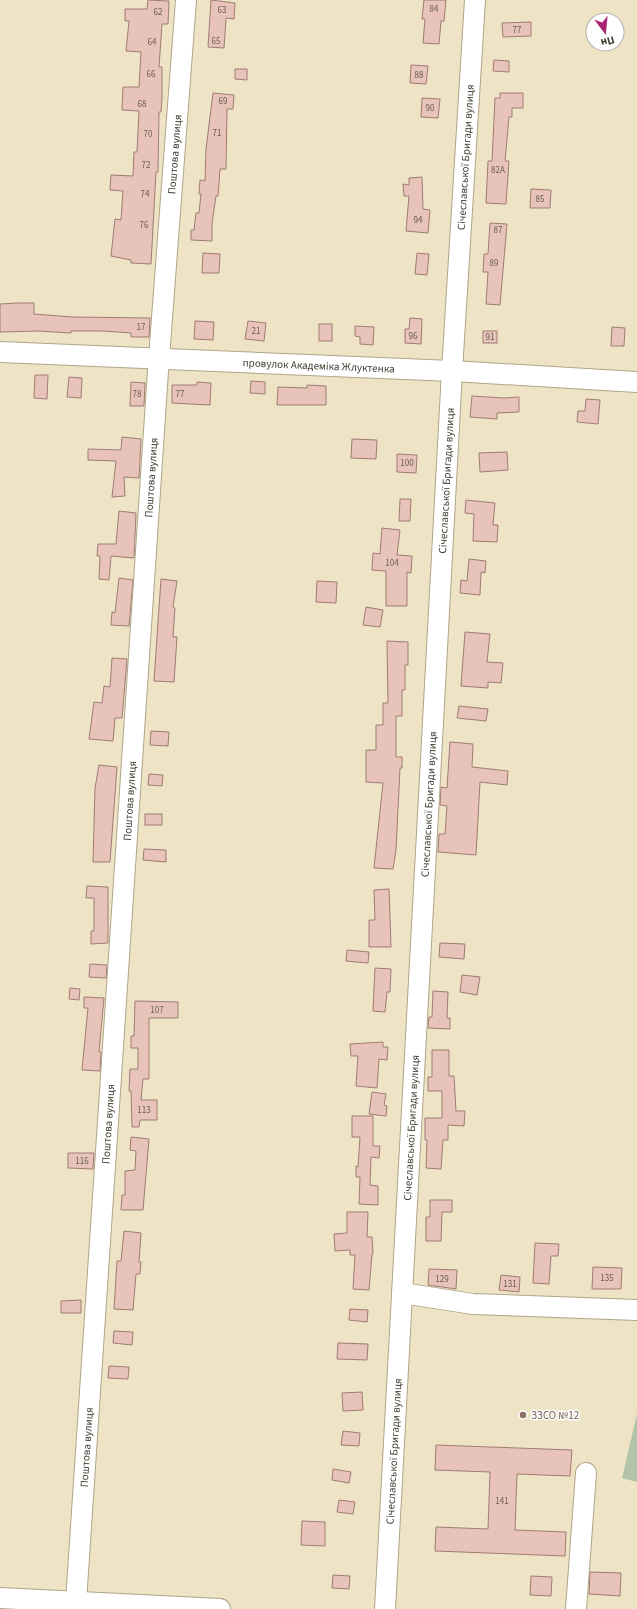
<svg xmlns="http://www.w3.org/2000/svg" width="637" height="1609" viewBox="0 0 637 1609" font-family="'Source Sans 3',sans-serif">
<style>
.green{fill:#b2c4a7}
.building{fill:#e7c3ba;stroke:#9e7c75}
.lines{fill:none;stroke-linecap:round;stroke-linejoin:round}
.minor-casing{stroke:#b0a588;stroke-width:22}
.minor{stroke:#fff;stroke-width:20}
.education-dot{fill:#8d6e63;stroke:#fff;stroke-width:1.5}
.labels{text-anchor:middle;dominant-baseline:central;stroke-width:3;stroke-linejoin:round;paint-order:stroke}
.number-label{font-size:9px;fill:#6a5e52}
.street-label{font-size:11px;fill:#413c30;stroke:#fff}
.education-label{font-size:11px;fill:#785e54;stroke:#fff;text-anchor:start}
</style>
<rect width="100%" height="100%" fill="#eee3c4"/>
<path class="green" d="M637 1414V1482L622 1478Z"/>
<g class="building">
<path d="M148 0 169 1 168 24H162L159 67H162V98L161 112H159L158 172H156L151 264 131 263V260L111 256 115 219 121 220 123 191 110 190 111 175 133 176 134 152H137L139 111 122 110 123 87H139L141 52 126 51 129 21H125V9H147Z"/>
<path d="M211 0 235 3 234 19 226 18 224 48 208 47Z"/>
<path d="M424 0H446L444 21H441L439 44 423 43 425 19H422Z"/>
<path d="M531 22V36L503 37 502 23Z"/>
<path d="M494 60 509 61V72L493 71Z"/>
<path d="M411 65 428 66 426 84 410 83Z"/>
<path d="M235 69H247V80L235 79Z"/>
<path d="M213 93 234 95 233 109H227L226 169H220L218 196H216L212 223V241L191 240V230H194L196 213H199L201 194H199L200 180 205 181 206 149Z"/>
<path d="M500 93H523V108H512V117H509L505 161H509L506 204 486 203 488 161H492L495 98H500Z"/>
<path d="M422 98 440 99 438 118 421 117Z"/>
<path d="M422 177 423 209 430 210 428 233 406 231 409 196H404L403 184 409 185V178Z"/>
<path d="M531 189 551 190 550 208H530Z"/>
<path d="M490 223 507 224 500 305 486 304 488 272H483L484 254H488Z"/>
<path d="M203 253 220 254 219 273H202Z"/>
<path d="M417 253 429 254 427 275 415 274Z"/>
<path d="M18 303H34V314L72 317 150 318 149 337H131V333L103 331H71V333L38 331 0 332V304Z"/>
<path d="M410 318 422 319 421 344 405 343V329H409Z"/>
<path d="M195 321 214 322 213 340 194 339Z"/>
<path d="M248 321 266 323 264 341 245 339Z"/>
<rect x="319" y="324" width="13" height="17"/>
<path d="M355 326 374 327 373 345 360 344V337L355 336Z"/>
<path d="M612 327 625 328 624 346H611Z"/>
<rect x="483" y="331" width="14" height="12"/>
<path d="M35 375H48L47 399 34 398Z"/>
<path d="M69 377 82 378 81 398 67 397Z"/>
<path d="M251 381 265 382V394L250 393Z"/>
<path d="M131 382 145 383 144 406H130Z"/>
<path d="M197 382 211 383 210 405 172 403V385H197Z"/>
<path d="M307 385 326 386V405H277L278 387 307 388Z"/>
<path d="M472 396 504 398 519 397V412L497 413V419L470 417Z"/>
<path d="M586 399 600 400 598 424 577 422 578 411H585Z"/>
<path d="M122 437 141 439 139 478 124 477 125 496 112 497 116 461 88 460V449L121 450Z"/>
<path d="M352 439 377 440 376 459 351 458Z"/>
<path d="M507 452 508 470 480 472 479 453Z"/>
<path d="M397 454 417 455 416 473 397 472Z"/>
<path d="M400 499H411L410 521H399Z"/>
<path d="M466 500 495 503 493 525H498L497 542 473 541 474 514 465 513Z"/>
<path d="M119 511 136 513 134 558 111 556 109 580 99 579 100 556H97L98 544H116Z"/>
<path d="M382 528 400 530 397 555 412 556 411 573 407 572V606H386V571L372 570 373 553 380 554Z"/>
<path d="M469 559 486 561 485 573 481 572 480 595 460 593 461 580 467 581Z"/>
<path d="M119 578 133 580 129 626 111 625 112 612 115 613Z"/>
<path d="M161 579 177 581 173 607 175 608 173 637H177L174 682 154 681Z"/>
<path d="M317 581 337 582 336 603 316 602Z"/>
<path d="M366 607 383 610 380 627 363 625Z"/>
<path d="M465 632 490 634 487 662 503 663 501 683 488 682V688L461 686Z"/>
<path d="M387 641 408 642V665H405V690H402V716H396V757H402V768H400L396 850 393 869 374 868 383 783 366 782V750H376V725H383V703H388Z"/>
<path d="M112 658 127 659 122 718H115L113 741 89 739 94 702 102 703 104 686 110 687Z"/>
<path d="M459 706 488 709 486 721 457 718Z"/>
<path d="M151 731 169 732 168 746 150 745Z"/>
<path d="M450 742 473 744 472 767 508 771 507 785 480 782 476 855 438 852 439 834H445L447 806 440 805 441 787 447 788Z"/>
<path d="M99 765 117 767 110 862H93L95 788Z"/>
<path d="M149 774 163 775 162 786 148 785Z"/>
<rect x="145" y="814" width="17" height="11"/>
<path d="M144 849 166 850V862L143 860Z"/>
<path d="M87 886 108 887V943L91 944V931H94V898H86Z"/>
<path d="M389 889 391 947H369V920H375L374 890Z"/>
<path d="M440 943 465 944 464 959 439 957Z"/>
<path d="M347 950 369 952 368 963 346 961Z"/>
<path d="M90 964 107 965 106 978 89 977Z"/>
<path d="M375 968 391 969 390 992H387L385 1012 373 1011Z"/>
<path d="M462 975 480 977 477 995 460 992Z"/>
<path d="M70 988 80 989 79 1000 69 999Z"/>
<path d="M433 991 448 992 447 1018H450V1029L428 1028 429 1017H432Z"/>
<path d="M84 997 104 998 99 1052H101L100 1071 82 1070 88 1008H84Z"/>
<path d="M135 1001 178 1002V1018H149V1079H143L141 1100H157V1120H140L139 1127H132L131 1091H129L130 1069H138V1048H131V1036H134Z"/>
<path d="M383 1042V1047H388L387 1060 379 1059 377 1088 356 1086 358 1056H351L350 1044Z"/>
<path d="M432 1050H449V1076H454L456 1111H465L464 1126 448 1125V1140H443L441 1169 426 1168 427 1140H425V1118H442V1091H428V1077H432Z"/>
<path d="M372 1092 386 1094 384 1105 387 1106 386 1116 369 1114Z"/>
<path d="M352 1116H373V1146H380L379 1158 371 1157 370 1185 378 1186V1205L359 1204 360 1177H356V1166L358 1167 360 1137H352Z"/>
<path d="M131 1137 149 1139 143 1210H121L122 1195H125V1171L135 1170 136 1151 130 1150Z"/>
<path d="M68 1153H94L93 1169 68 1168Z"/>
<path d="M430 1200H452V1212H442L441 1241H426V1217H430Z"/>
<path d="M347 1212H368L367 1237H372L373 1254H372L369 1290 353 1289 355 1255H350V1250L335 1251 334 1234 347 1233Z"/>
<path d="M124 1231 141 1233 139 1262H141L140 1274H136L133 1310 114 1309 117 1261H121Z"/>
<path d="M535 1243 559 1244 558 1256H551L549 1284 533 1283Z"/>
<path d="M593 1267 622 1268 621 1289H592Z"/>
<path d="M429 1269 457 1270 456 1289 428 1285Z"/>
<path d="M501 1275 520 1277 519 1292 499 1290Z"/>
<path d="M81 1300V1313H61V1301Z"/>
<path d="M350 1309 368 1310 367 1322 349 1320Z"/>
<path d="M114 1331 133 1332 132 1345 113 1343Z"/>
<path d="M338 1343 368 1344 367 1360 337 1359Z"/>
<path d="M109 1366 129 1367 128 1379 108 1378Z"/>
<path d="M362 1392 363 1410 343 1411 342 1393Z"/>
<path d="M343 1431 360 1433 359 1446 341 1445Z"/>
<path d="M436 1445 572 1450 570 1476 517 1474 515 1530 566 1532 565 1556 435 1551 436 1527 488 1529 490 1472 435 1470Z"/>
<path d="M333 1469 351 1472 349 1483 332 1480Z"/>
<path d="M339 1500 355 1502 353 1514 337 1512Z"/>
<path d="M302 1521 325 1522V1546L301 1545Z"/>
<path d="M590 1572 621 1573 620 1596 589 1594Z"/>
<path d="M333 1575 350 1576 349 1589 332 1588Z"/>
<path d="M531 1576 552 1577 551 1596 530 1595Z"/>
</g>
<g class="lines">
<g class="minor-casing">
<g id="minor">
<path id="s1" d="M0 352 452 371 637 382"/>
<path d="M402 1293 473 1304 637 1310"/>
<path d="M0 1598 220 1609"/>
<path id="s2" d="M76 1602 158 371 186 0"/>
<path id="s3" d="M385 1609 452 371 475 0"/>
<path d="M576 1609 586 1473"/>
</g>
</g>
<use href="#minor" class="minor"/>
</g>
<circle class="education-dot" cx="523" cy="1415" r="4"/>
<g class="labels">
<g class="number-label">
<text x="434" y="9">84</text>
<text x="222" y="10">63</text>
<text x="158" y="12">62</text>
<text x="517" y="30">77</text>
<text x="216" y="41">65</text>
<text x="152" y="42">64</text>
<text x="151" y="74">66</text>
<text x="419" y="75">88</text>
<text x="223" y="101">69</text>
<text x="142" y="104">68</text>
<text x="430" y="108">90</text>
<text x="217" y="133">71</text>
<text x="148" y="134">70</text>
<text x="146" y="165">72</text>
<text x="498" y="170">82А</text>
<text x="145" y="194">74</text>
<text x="540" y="199">85</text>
<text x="418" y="220">94</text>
<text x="144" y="225">76</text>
<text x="498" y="230">87</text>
<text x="494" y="263">89</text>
<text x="141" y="327">17</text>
<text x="256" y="331">21</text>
<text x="413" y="336">96</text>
<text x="490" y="337">91</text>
<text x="137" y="394">78</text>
<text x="180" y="394">77</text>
<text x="407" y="463">100</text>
<text x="392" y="563">104</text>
<text x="157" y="1010">107</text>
<text x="144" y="1110">113</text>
<text x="82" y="1161">116</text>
<text x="607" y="1278">135</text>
<text x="442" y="1279">129</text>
<text x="510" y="1284">131</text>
<text x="502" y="1501">141</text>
</g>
<g class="street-label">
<text stroke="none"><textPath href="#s2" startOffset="1451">Поштова вулиця</textPath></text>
<text stroke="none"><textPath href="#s3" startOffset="1454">Січеславської Бригади вулиця</textPath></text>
<text stroke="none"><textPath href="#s1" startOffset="319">провулок Академіка Жлуктенка</textPath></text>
<text stroke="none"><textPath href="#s2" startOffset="1127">Поштова вулиця</textPath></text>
<text stroke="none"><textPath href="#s3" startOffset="1130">Січеславської Бригади вулиця</textPath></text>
<text stroke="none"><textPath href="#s2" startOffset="803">Поштова вулиця</textPath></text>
<text stroke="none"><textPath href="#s3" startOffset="806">Січеславської Бригади вулиця</textPath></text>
<text stroke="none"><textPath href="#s2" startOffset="479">Поштова вулиця</textPath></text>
<text stroke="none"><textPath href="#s3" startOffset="482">Січеславської Бригади вулиця</textPath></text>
<text stroke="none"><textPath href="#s2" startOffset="155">Поштова вулиця</textPath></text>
<text stroke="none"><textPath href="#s3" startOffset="158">Січеславської Бригади вулиця</textPath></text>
</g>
<g class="education-label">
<text x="531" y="1415">ЗЗСО №12</text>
</g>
</g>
<g transform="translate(605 32) rotate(164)"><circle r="19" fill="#ffffff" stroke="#b3b1ac"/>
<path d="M0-3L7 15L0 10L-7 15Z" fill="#aa2672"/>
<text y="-6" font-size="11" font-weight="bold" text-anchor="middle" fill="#413c30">Пн</text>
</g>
</svg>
